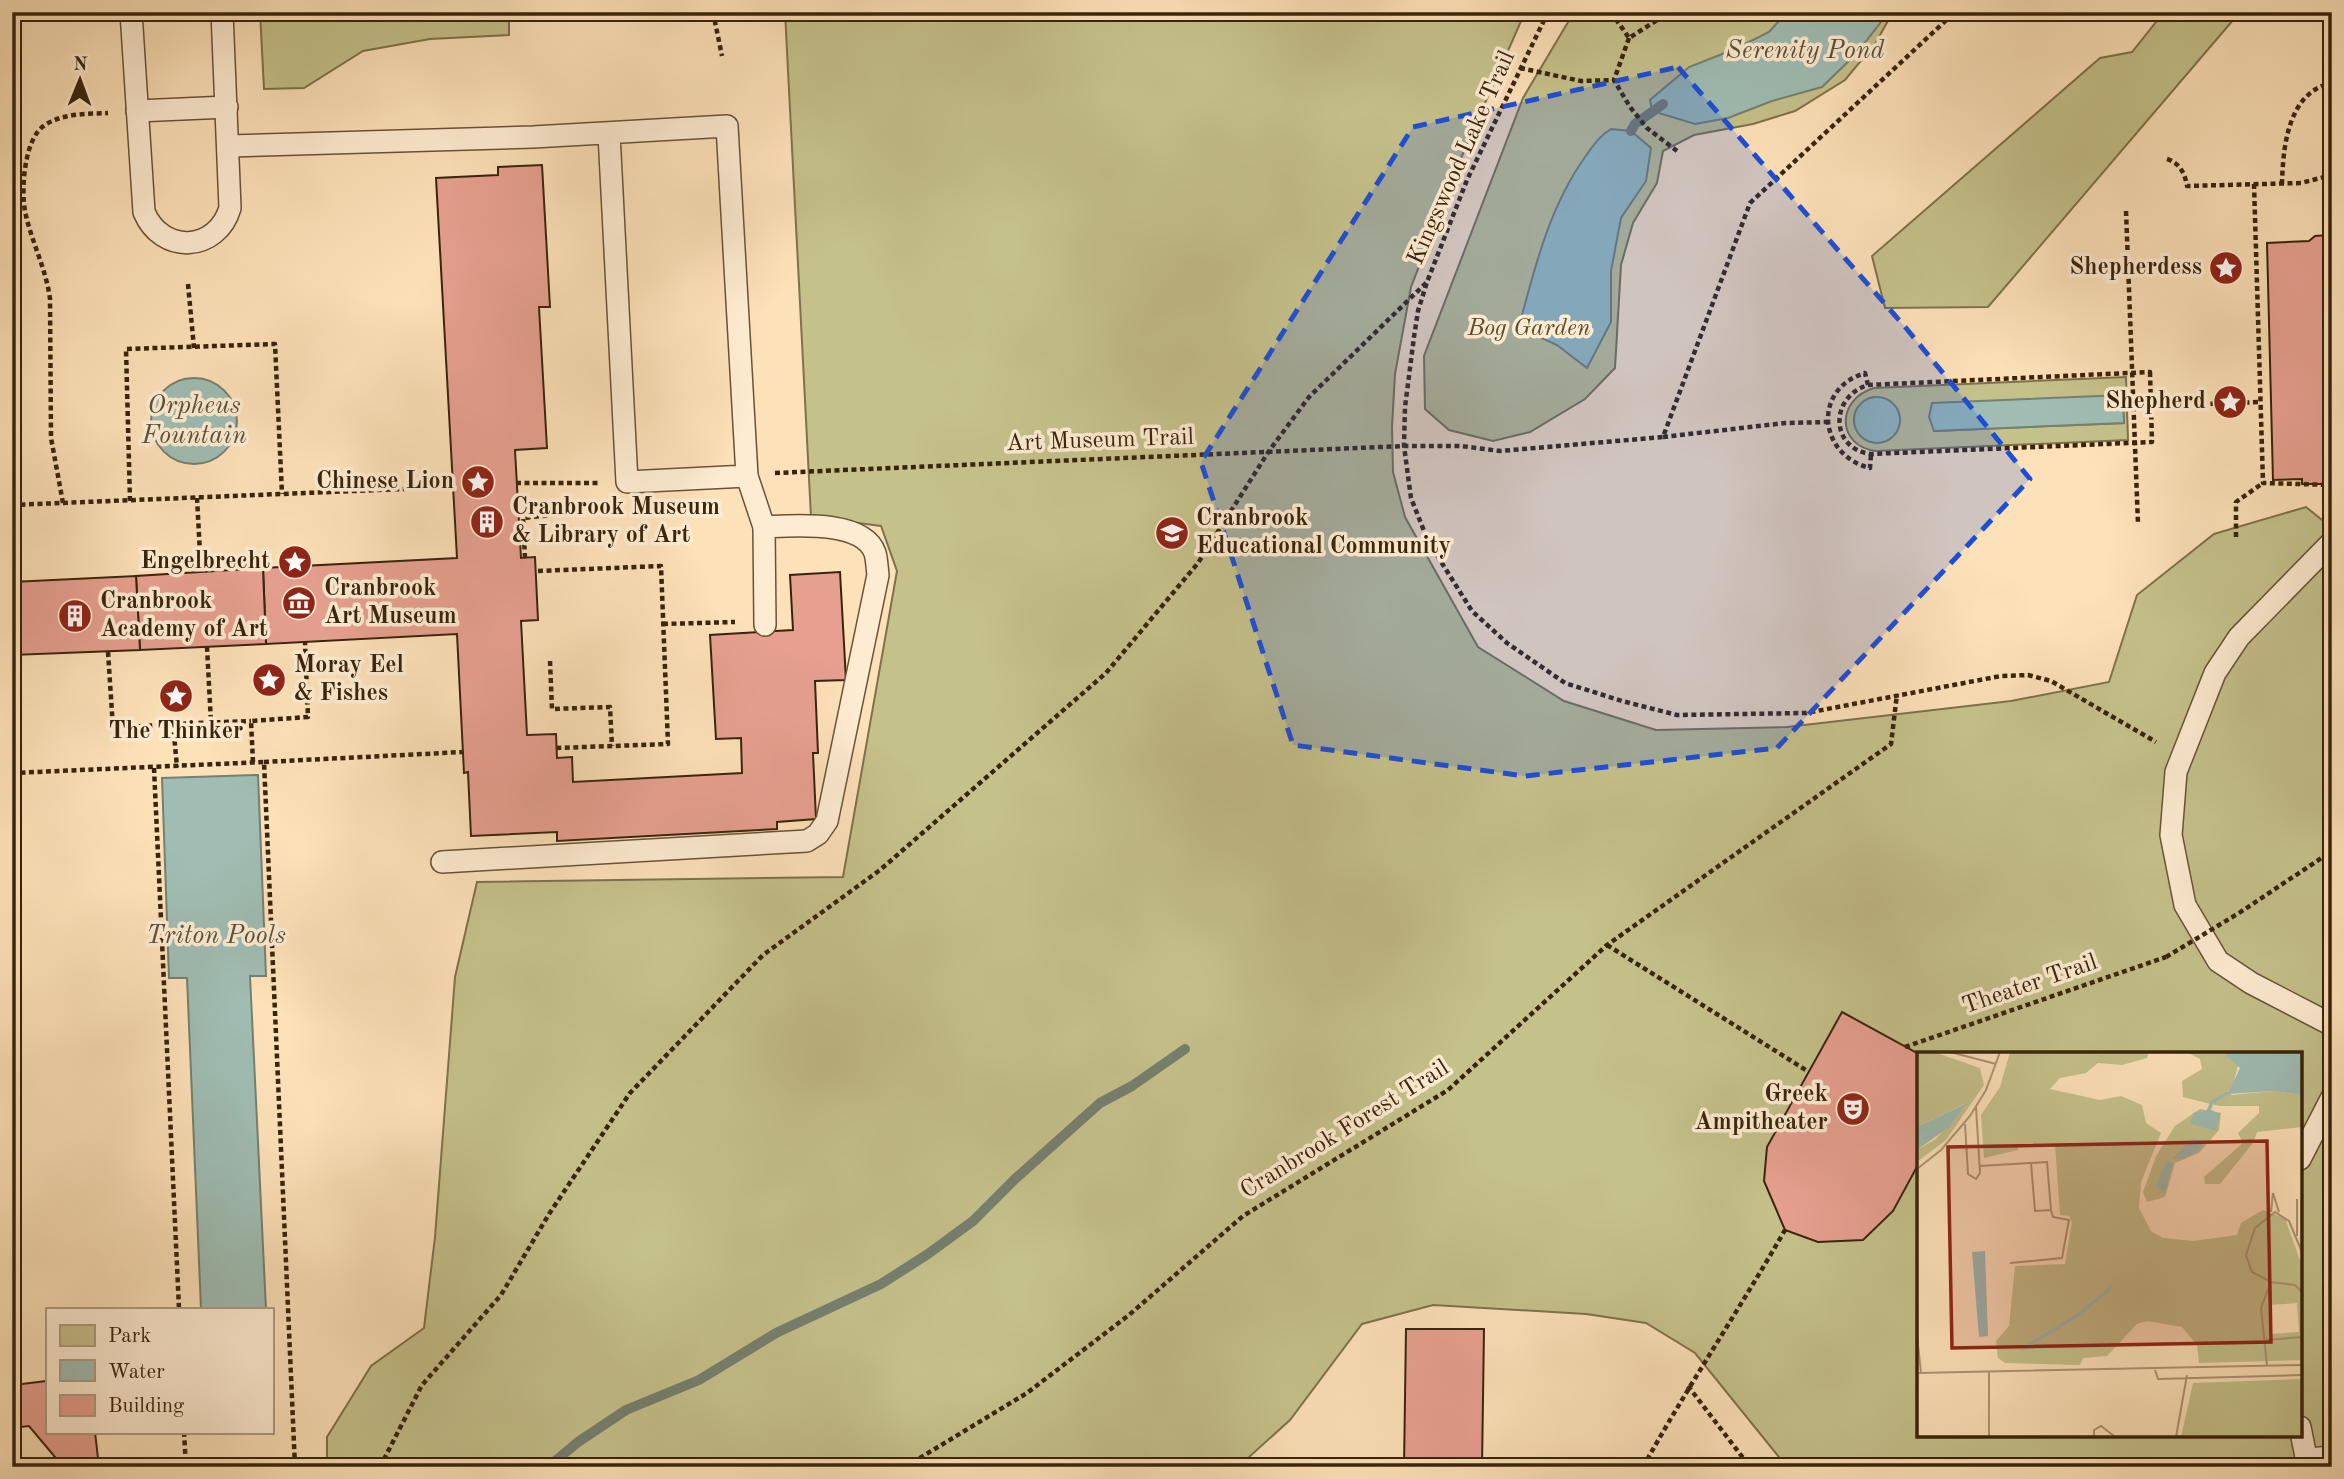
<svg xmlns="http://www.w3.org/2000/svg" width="2344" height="1479" viewBox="0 0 2344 1479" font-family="'Old Standard TT',serif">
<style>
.green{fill:#c5c18b;stroke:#7e724c;stroke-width:2;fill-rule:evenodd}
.water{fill:#9fbdb3;stroke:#768070;stroke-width:2}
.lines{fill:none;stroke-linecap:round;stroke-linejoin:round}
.stream{stroke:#768070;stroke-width:10}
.building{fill:#e7a090;stroke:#38240c;stroke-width:2}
.lane-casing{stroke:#695337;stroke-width:24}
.path{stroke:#38240c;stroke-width:4.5;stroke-dasharray:5 3.5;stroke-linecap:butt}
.lane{stroke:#feecd2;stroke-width:21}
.path-bridge{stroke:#38240c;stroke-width:4.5;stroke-dasharray:5 3.5;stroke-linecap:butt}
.marked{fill:#1d4ed8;fill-opacity:0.2;stroke:#1d4ed8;stroke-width:5;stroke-dasharray:14 9;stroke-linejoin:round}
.labels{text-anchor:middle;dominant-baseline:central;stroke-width:7;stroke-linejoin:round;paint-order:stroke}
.street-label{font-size:24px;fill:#38240c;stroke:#feecd2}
.poi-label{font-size:24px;font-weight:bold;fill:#38240c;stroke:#feecd2;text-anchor:end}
.park-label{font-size:24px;font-style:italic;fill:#5b4b2c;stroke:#feecd2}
.water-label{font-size:26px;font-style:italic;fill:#57523e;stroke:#feecd2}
.inset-river{fill:none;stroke:#9fbdb3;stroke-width:3.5}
.inset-road{fill:none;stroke:#ae9574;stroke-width:2}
.view{fill:#8f2418;fill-opacity:0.15;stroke:#8f2418;stroke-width:3.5}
.inset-edge{fill:none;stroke:#38240c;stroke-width:3.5}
</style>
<rect width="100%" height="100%" fill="#fde1b9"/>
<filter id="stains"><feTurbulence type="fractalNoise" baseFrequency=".00286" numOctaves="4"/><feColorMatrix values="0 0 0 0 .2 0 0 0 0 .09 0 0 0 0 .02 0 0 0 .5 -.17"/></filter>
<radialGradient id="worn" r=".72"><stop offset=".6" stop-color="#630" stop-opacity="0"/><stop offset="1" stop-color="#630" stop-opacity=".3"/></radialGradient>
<g class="green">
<path d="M260 12H509V35L430 39 363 51 304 88 264 89Z"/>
<path d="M785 12H1525L1464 151 1411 287 1395 374 1392 427 1393 472 1405 517 1478 647 1564 701 1656 730 1787 727 2011 701 2109 682 2137 595 2214 534 2306 507 2332 528V1467H1787L1695 1353 1646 1323 1586 1314 1433 1305 1362 1324 1290 1420 1238 1467H327V1437L371 1366 424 1328 435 1237 455 977 477 882 843 877 897 571 881 526 811 517ZM1919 1054H2300V1435H1919Z"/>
<path d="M1574 12H1893L1875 44 1845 80 1795 111 1753 124 1694 135 1663 151 1657 183 1633 223 1621 265 1615 368 1585 399 1530 432 1493 441 1449 430 1425 409 1424 356 1523 98Z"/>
<path d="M2164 12H2240L1988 307 1885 308 1872 256 2100 58 2132 52Z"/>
<path d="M2126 377 2128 440 1876 451C1836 446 1836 399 1874 388ZM2122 395 2124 423 1934 431ZM1873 397C1880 397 1883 399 1889 402 1907 413 1898 427 1888 440 1854 450 1840 408 1873 397Z"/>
</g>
<g class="water">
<path d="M1787 12H1881L1884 18 1857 53 1822 87 1772 101 1728 118 1695 124 1652 111 1650 100 1689 67 1735 49 1769 32Z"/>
<path d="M1611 129 1631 131 1651 148 1646 181 1621 218 1611 271V322L1587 368 1557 345 1537 336 1521 319C1536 262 1551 205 1585 157 1593 146 1599 136 1611 129Z"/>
<circle cx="194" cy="421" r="43"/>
<path d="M2123 395 2124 423 1934 431 1929 417 1932 403Z"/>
<circle cx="1877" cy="420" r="23"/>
<path d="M258 775 266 976H250L266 1309H201L187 978H169L162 778Z"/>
</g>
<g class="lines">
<g class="stream">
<path d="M1631 131 1635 124 1663 104"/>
<path d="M548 1467 578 1442 626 1410 699 1380 776 1333 881 1284 928 1254 973 1221 1015 1179 1100 1103 1132 1086 1185 1049"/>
</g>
</g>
<g class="building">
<path d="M542 165 550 307H539L547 448 515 450 521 558 535 557 538 620 521 621 527 735 556 734 557 758 572 757 573 782 742 773 741 738 716 739 710 635 793 630 790 575 840 572 846 680 815 681 818 753H813L816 819 777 822V829L557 841V832L471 836 468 772 464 773 457 634 266 644 263 568 457 558 436 178 498 175V167Z"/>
<path d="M2329 235 2332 238V314H2327L2331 484H2302V479L2273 480 2267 243 2309 241 2315 236Z"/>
<path d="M263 568 266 644 140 650 136 576Z"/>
<path d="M136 576 140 650 12 655V582Z"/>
<path d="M1842 1012 1919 1054V1163L1893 1211 1863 1240 1818 1242 1785 1230 1764 1181 1767 1147Z"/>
<path d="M1406 1329H1484L1482 1467H1404Z"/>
<path d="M12 1337 14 1385 47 1381V1432H95L99 1467H56L55 1457 29 1426 12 1428Z"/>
</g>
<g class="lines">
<g class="lane-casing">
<g id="lane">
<path d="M131 12 144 212C162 255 217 252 230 208L222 12"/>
<path d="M137 111 227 107"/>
<path d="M229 146 533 137 727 126 747 476 627 482 609 134"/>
<path d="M764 527 765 625"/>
<path d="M2332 542 2239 637 2215 673 2176 772 2171 835 2185 905 2218 961 2251 983 2332 1025"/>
<path d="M442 862 807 841 818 834 827 821 878 575C877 568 877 560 875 553 863 519 792 526 764 527L747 476"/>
<path d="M2300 1159 2332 1097"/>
<path d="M2300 1427 2308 1467"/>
<path d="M2308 1459 2332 1457"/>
</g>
</g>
<g class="path">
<path d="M713 12 722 56"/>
<path d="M1548 12 1467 180 1427 282 1418 311 1414 337 1405 407 1404 446 1411 498 1428 541 1472 611 1507 643 1565 683 1622 701 1677 715 1806 713 2001 676 2028 675 2051 681 2156 742"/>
<path d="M1611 12 1629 38 1670 12"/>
<path d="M1629 38 1614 80 1630 107 1647 128 1677 151"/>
<path d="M1520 68 1581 81 1614 80"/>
<path d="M2167 159C2180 163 2185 174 2187 186L2301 183 2332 175"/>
<path d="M2254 184 2263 483 2332 485"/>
<path d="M2282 184C2283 146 2288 92 2332 83"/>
<path d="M2126 211 2138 524"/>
<path d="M188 284 194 348"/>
<path d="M2150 372 2152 442 1871 454C1830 449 1829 397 1868 385Z"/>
<path d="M1868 385 1865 373C1812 389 1818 455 1870 468L1871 454"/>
<path d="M2151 406 2261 402"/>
<path d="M1663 437 1785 423 1828 422"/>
<path d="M775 473 1404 446H1461L1500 451 1663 437 1750 203 1955 12"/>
<path d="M516 483H600"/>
<path d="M197 498 201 572"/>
<path d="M130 501 126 349 275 344 282 494"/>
<path d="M63 503 51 438 50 299C46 268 31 241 25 211 21 189 24 138 45 125 63 113 88 114 108 113"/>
<path d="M12 505 452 487"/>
<path d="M2236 537V502L2263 483"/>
<path d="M525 558 523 518 571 513"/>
<path d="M538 571 661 566 668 744 557 748"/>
<path d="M663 624 735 622"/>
<path d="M207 647 211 723"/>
<path d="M108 652 113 728 173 724 177 767"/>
<path d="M550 661 552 709 610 707 612 746"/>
<path d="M173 724 251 721"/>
<path d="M253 762 251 721 308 717 305 642"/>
<path d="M264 762 463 752"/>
<path d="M154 768 179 1309"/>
<path d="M12 773 264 762 295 1467"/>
<path d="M2239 913 2332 851"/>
<path d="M1607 945 1809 1072"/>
<path d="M1905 1047 2166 957"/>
<path d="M12 1264H14"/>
<path d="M1688 1386 1750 1467"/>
<path d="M184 1432 186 1467"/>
<path d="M24 1467 51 1464V1467"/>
<path d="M380 1467 422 1385 501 1295 549 1214 630 1093 763 955 880 870 1106 673 1198 563 1269 451 1309 397 1427 282"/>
<path d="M905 1467 1027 1393 1129 1315 1243 1216 1448 1090 1607 945 1891 744 1897 694"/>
<path d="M1643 1467C1688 1386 1739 1310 1785 1230"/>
</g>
<use href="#lane" class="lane"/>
<path class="path-bridge" d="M2166 957 2239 913"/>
</g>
<path class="marked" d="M1678 67 1906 328 2030 479 1777 748 1525 776 1293 745 1201 462 1413 127Z"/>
<defs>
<g id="sight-disc" transform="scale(1.75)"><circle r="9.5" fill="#8f2418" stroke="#feecd2"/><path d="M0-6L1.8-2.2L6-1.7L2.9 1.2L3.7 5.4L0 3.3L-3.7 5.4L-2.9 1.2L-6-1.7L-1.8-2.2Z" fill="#fff"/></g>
<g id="building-disc" transform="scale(1.75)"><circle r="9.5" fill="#8f2418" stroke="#feecd2"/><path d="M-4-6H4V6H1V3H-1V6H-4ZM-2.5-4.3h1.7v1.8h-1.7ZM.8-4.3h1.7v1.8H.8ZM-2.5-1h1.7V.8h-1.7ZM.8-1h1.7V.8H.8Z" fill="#fff"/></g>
<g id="school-disc" transform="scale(1.75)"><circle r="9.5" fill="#8f2418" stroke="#feecd2"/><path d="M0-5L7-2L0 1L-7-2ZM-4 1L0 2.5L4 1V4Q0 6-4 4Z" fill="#fff"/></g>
<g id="museum-disc" transform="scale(1.75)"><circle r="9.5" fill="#8f2418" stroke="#feecd2"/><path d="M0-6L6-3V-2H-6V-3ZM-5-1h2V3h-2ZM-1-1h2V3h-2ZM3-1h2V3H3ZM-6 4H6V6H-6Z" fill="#fff"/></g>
<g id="theatre-disc" transform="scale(1.75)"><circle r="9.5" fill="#8f2418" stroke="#feecd2"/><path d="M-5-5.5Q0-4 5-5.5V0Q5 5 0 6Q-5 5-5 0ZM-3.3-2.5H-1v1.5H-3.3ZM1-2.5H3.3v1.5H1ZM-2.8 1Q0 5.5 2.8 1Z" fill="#fff"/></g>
</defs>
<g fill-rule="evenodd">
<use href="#sight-disc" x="2226" y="268"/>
<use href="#sight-disc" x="2230" y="402"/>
<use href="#sight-disc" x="478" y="482"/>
<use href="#building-disc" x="487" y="522"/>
<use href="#school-disc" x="1172" y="533"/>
<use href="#sight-disc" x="295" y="562"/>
<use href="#museum-disc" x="299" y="603"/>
<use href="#building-disc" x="75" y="616"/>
<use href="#sight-disc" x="269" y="680"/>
<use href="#sight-disc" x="176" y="696"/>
<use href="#theatre-disc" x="1853" y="1109"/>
</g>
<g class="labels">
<g class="street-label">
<text transform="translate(1462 158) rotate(-66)">Kingswood Lake Trail</text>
<text transform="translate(1100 441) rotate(-2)">Art Museum Trail</text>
<text transform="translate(2030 985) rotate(-19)">Theater Trail</text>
<text transform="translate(1345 1130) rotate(-32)">Cranbrook Forest Trail</text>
</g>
<g class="poi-label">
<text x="2202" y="268">Shepherdess</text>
<text x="2206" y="402">Shepherd</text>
<text x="454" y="482">Chinese Lion</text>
<text x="512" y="508" text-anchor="start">Cranbrook Museum<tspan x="512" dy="28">&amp; Library of Art</tspan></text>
<text x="1196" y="519" text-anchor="start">Cranbrook<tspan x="1196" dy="28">Educational Community</tspan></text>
<text x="270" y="562">Engelbrecht</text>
<text x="324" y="589" text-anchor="start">Cranbrook<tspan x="324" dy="28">Art Museum</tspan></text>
<text x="100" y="602" text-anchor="start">Cranbrook<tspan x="100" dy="28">Academy of Art</tspan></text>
<text x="294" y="666" text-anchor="start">Moray Eel<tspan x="294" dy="28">&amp; Fishes</tspan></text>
<text x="176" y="732" text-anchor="middle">The Thinker</text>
<text x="1828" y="1095">Greek<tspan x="1828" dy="28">Ampitheater</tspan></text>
</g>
<g class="park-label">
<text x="1529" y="329">Bog Garden</text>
</g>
<g class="water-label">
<text x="1805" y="51">Serenity Pond</text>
<text x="194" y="406">Orpheus<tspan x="194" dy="30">Fountain</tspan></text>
<text x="216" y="936">Triton Pools</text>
</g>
</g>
<g transform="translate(1917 1052)">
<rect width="385" height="385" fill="#fde1b9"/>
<path d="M0 0H17L63 16 67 33 29 88 0 110V98L19 87 49 51 0 75ZM93 0H232L230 6 205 13 181 11 169 21 143 26 133 37 183 48 204 44 225 53 229 71 244 81 224 130 222 156 234 179 246 186 276 189 320 183 324 171 346 158 368 166 385 214V308L282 311 280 293 265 275 230 269 220 272 190 304 166 306 163 313 88 311 81 306 79 289 92 274 98 214 148 212 155 170 152 164 143 163 138 92 101 93V98L67 106 64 63 83 35ZM380 251 382 280 355 282 353 253ZM269 0H305L321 13 314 43 357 39 385 43V75L340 80 336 91 303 132H288L287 125 326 91 321 81 342 61V54H302L266 45 265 29 285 17 283 7ZM283 57 304 61 302 78 282 101 258 111 248 145 230 150 226 140 239 104 258 74ZM385 327V385H264L276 331Z" fill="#c5c18b" fill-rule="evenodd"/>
<path d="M305 0H385V43L357 39 311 42 323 16ZM50 51 32 75 0 98V75ZM294 58 303 62 299 79 273 72 276 61ZM276 86 286 89 284 97 267 107 256 106ZM250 109 256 111 248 141 239 134ZM68 199 71 284 62 285 55 200Z" fill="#9fbdb3"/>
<path class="inset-river" d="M291 60 295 50 311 41M104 298 161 263 195 235"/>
<path class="inset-road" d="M33 0 79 12M48 72 51 122 59 127 63 121 59 55M63 114 130 110 134 158 118 159 114 111M0 117 24 98 53 64 69 38 83 0M354 160 356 141 362 160M380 184V147M385 200 372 169 358 160 338 176 329 203 335 220 354 230 378 233 385 240M93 211 145 206 152 168 136 165 134 158M0 283 4 321M349 288 385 285M350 314 344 256 354 230M238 318 241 327 385 323M72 320V385M0 321 385 313M177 385V378L184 374 197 384M259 385 270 323"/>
<path class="view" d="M350 89 354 290 35 296 31 95Z"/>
<rect width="385" height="385" class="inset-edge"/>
</g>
<rect width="2344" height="1479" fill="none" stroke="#fde1b9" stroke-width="42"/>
<rect x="14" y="14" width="2316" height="1451" fill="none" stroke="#38240c" stroke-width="3.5"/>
<rect x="21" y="21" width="2302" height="1437" fill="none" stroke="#38240c" stroke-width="2"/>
<rect x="46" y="1308" width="228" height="126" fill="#feecd2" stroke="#af9c83" stroke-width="2"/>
<rect x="60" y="1325" width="35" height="21" fill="#c5c18b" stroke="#af9c83" stroke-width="2"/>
<text x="108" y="1342" font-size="21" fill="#38240c">Park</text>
<rect x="60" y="1360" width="35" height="21" fill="#9fbdb3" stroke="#af9c83" stroke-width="2"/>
<text x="108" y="1378" font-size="21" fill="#38240c">Water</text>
<rect x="60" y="1395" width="35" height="21" fill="#e7a090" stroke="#af9c83" stroke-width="2"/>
<text x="108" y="1412" font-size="21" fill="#38240c">Building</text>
<g transform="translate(80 80) rotate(1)" stroke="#feecd2" stroke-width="5" paint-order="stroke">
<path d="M0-5L12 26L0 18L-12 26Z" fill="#38240c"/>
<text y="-10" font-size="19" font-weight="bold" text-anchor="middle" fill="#38240c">N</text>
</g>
<rect width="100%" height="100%" filter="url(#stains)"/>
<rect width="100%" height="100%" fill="url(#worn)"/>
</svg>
